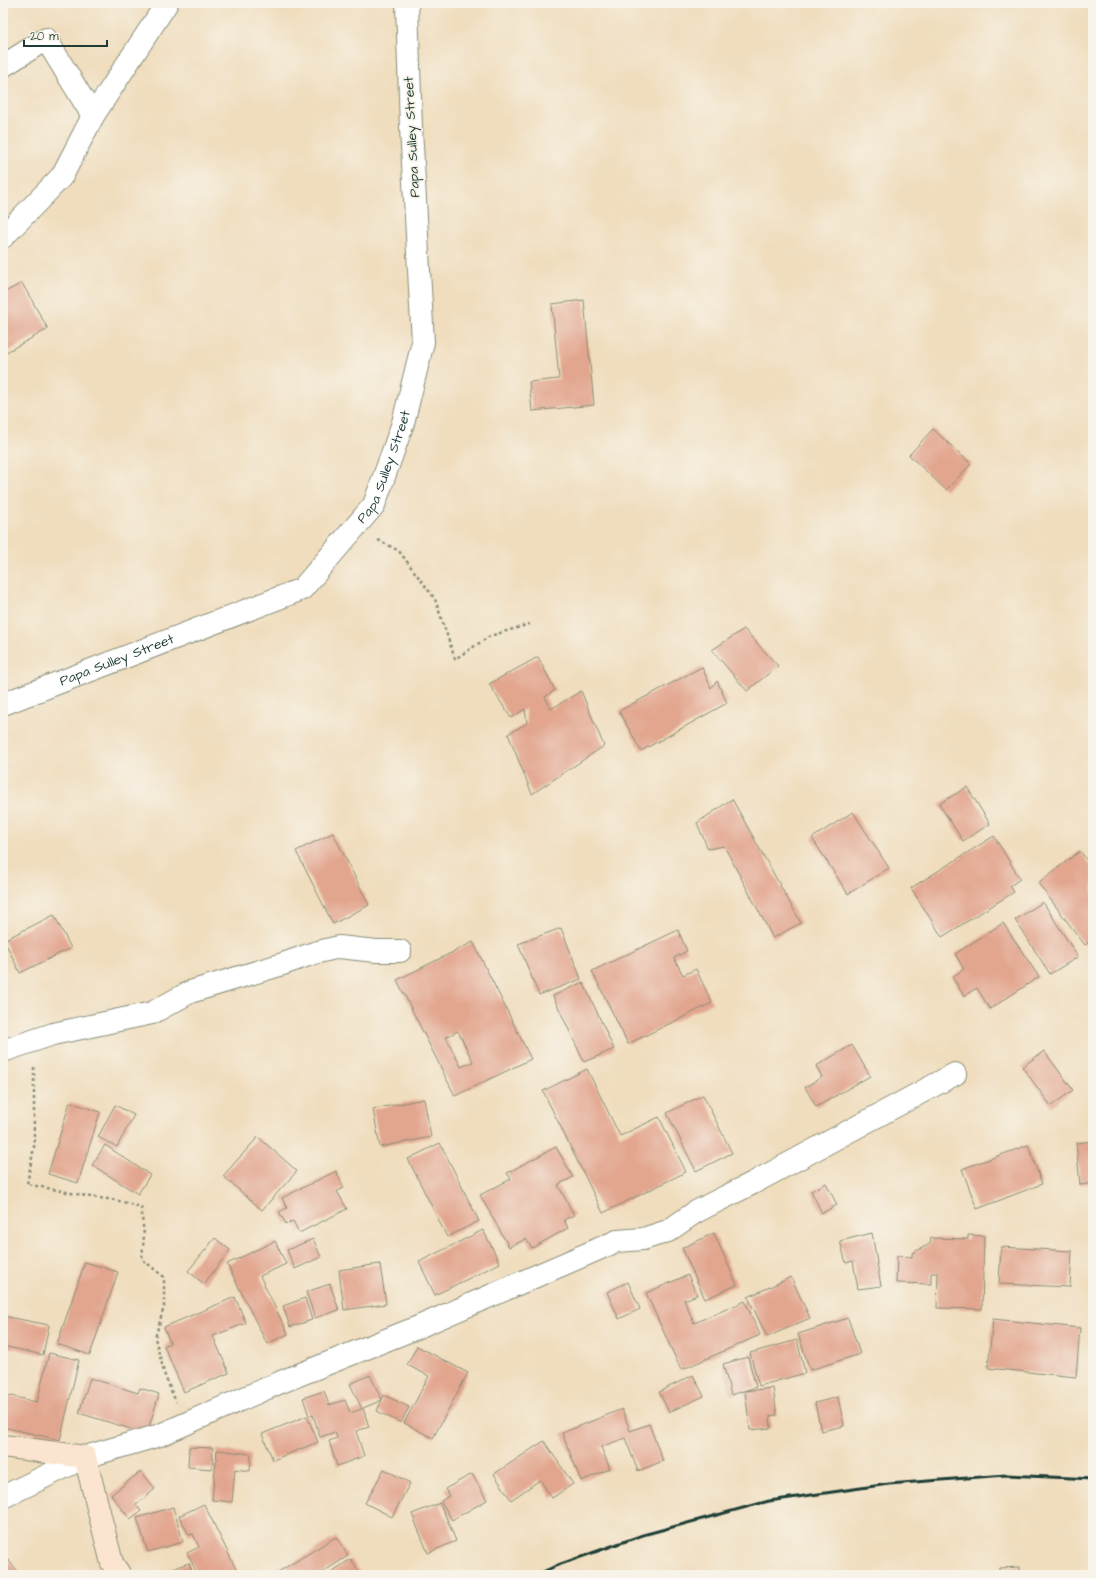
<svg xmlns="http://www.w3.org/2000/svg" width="1096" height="1578" viewBox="0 0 1096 1578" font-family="'Architects Daughter',sans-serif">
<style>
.building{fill:#e2a58e;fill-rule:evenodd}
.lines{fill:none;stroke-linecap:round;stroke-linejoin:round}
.street-casing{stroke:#888d78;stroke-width:24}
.secondary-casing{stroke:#888d78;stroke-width:24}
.path{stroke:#888d78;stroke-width:2.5;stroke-dasharray:3 3;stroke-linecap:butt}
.street{stroke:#fff;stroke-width:22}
.secondary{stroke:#fce5d0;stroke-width:22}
.rail{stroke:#1f3d34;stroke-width:3}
.labels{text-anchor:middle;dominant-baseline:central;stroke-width:3.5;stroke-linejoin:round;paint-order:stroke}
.street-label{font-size:14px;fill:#1f3d34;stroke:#f7f3e8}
</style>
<rect width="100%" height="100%" fill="#f7f3e8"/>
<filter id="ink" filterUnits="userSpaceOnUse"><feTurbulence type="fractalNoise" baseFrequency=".025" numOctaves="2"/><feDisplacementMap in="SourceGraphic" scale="8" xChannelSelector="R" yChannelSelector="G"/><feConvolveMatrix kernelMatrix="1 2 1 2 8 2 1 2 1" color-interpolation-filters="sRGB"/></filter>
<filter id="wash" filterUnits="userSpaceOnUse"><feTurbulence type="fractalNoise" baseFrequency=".012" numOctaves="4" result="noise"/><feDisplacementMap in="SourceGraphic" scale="16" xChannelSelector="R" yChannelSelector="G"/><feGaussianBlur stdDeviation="0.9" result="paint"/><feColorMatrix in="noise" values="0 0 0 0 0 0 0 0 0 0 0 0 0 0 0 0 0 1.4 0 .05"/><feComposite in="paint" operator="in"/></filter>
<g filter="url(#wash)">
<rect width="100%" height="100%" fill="#f0ddbd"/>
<g id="blocks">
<g class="building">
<path d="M22 283 48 329 3 354V293Z"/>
<path d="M584 300 594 405 532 411 529 382 559 379 552 304Z"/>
<path d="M933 429 971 464 946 490 909 455Z"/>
<path d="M744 629 778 666 747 691 712 650Z"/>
<path d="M538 657 555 690 545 697 551 709 581 691 604 746 532 794 508 734 527 723 525 709 511 718 489 684Z"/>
<path d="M702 667 711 688 717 681 727 703 641 751 619 711Z"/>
<path d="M967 787 990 824 963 841 939 804Z"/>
<path d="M732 799 801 923 773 938 724 846 708 849 697 823Z"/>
<path d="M853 812 889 868 848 894 812 838Z"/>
<path d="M333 833 369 905 333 924 296 851Z"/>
<path d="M994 836 1020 879 1010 886 1014 892 942 937 911 888Z"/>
<path d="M1080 851 1093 868V939L1085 945 1038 883Z"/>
<path d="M1043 902 1078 957 1050 974 1015 920Z"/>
<path d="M54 915 71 948 20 973 4 940Z"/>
<path d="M1003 923 1039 977 990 1009 977 988 964 996 952 977 964 969 955 954Z"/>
<path d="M561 928 581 979 539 995 518 944Z"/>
<path d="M678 930 687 951 674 958 683 975 696 969 712 1003 628 1044 592 971Z"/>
<path d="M473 942 531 1059 455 1096 397 980ZM458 1031 473 1062 461 1067 446 1037Z"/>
<path d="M583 982 614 1049 584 1062 553 996Z"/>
<path d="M852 1045 870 1076 816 1107 805 1087 822 1077 816 1066Z"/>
<path d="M1044 1051 1073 1090 1051 1106 1022 1067Z"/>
<path d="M587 1069 620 1136 659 1117 686 1172 603 1213 543 1091Z"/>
<path d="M703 1095 732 1153 696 1171 667 1113Z"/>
<path d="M424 1099 431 1137 380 1147 373 1109Z"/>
<path d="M70 1102 100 1112 78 1183 48 1174Z"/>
<path d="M115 1105 134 1115 117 1147 98 1137Z"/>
<path d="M258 1137 297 1171 262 1210 223 1176Z"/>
<path d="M1093 1141V1183L1080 1185 1076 1143Z"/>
<path d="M440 1143 479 1221 447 1237 408 1159Z"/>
<path d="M105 1145 150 1175 138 1194 92 1165Z"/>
<path d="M1028 1145 1042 1184 977 1209 962 1169Z"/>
<path d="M556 1147 573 1177 558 1185 574 1215 564 1220 568 1228 532 1248 526 1239 509 1247 480 1195 511 1179 507 1173Z"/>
<path d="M336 1171 344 1188 337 1191 347 1209 299 1233 293 1221 286 1224 279 1212 287 1208 282 1198Z"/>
<path d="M826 1183 837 1205 822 1213 811 1191Z"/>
<path d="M483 1230 500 1263 435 1295 419 1262Z"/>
<path d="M714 1233 737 1285 705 1299 682 1248Z"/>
<path d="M872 1233 881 1286 858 1289 853 1261 846 1263 840 1241Z"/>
<path d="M968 1235 984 1236 982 1309 937 1308 938 1273H931V1284L896 1283 897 1256 912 1257V1253L930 1244 931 1238 968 1239Z"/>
<path d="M215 1238 230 1250 204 1284 188 1271Z"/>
<path d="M313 1239 321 1257 295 1269 287 1250Z"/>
<path d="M275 1241 286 1264 260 1276 288 1334 267 1344 227 1264Z"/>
<path d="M1001 1247 1072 1251 1070 1287 999 1284Z"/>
<path d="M85 1262 118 1272 90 1355 57 1344Z"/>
<path d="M380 1264 386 1304 344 1310 339 1270Z"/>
<path d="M688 1275 697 1295 684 1300 694 1323 745 1301 760 1335 681 1370 646 1293Z"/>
<path d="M791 1277 810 1318 767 1337 748 1297Z"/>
<path d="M628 1282 640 1309 619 1319 607 1292Z"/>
<path d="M330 1284 339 1310 315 1318 306 1292Z"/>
<path d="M235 1297 246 1323 213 1336 229 1373 184 1392 164 1346 170 1343 164 1327Z"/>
<path d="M305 1298 312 1320 290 1327 283 1306Z"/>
<path d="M3 1316 49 1325 43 1355 3 1346Z"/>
<path d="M848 1318 860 1354 810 1370 798 1334Z"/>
<path d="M993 1319 1080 1328 1076 1377 988 1368Z"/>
<path d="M797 1340 805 1373 759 1386 750 1353Z"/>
<path d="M417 1346 468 1373 433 1438 404 1423 429 1376 407 1365Z"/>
<path d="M49 1353 79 1360 60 1440 3 1427V1412L7 1395 37 1402Z"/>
<path d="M748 1357 756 1387 731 1395 723 1364Z"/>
<path d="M370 1375 382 1400 363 1408 369 1427 356 1431 364 1456 337 1466 329 1441 337 1438 335 1432 320 1437 313 1415 309 1416 303 1398 324 1391 329 1405 345 1400 350 1413 362 1409 350 1384Z"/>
<path d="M693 1375 704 1396 669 1412 659 1392Z"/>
<path d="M90 1378 138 1393 140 1388 159 1394 147 1434 79 1413Z"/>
<path d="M773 1388 777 1415 770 1416 771 1428 750 1430 745 1391Z"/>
<path d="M384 1395 409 1407 401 1423 377 1411Z"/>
<path d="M838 1397 844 1426 821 1431 815 1403Z"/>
<path d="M622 1409 630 1431 649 1424 663 1461 638 1471 625 1438 601 1447 610 1469 581 1481 562 1433Z"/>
<path d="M307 1416 318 1442 273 1460 262 1434Z"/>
<path d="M544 1441 573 1484 552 1498 540 1480 511 1500 494 1474Z"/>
<path d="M189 1447 213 1448 212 1469 188 1467Z"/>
<path d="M217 1450 251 1454 250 1471 235 1469 232 1502 212 1500Z"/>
<path d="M384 1469 410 1483 392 1517 365 1503Z"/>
<path d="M141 1471 155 1489 136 1505 141 1511 130 1519 111 1495Z"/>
<path d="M472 1474 487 1500 452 1520 441 1501 449 1496 445 1489Z"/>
<path d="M440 1503 456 1541 428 1553 412 1514Z"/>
<path d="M204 1504 238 1573 234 1575H198L187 1553 199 1547 193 1534 189 1535 179 1516Z"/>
<path d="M173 1507 183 1542 148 1552 137 1518Z"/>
<path d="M336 1537 348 1556 318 1575H273Z"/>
<path d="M3 1554 21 1575H3Z"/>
<path d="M351 1559 361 1575H331L330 1573Z"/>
<path d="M189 1563 193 1575H152Z"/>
<path d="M1020 1567V1573L1050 1572V1575H999V1568Z"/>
</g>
</g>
</g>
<g filter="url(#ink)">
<use href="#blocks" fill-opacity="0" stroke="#888d78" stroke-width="1"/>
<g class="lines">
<g class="street-casing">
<g id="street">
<path d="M3 66 46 39 93 116"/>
<path d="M3 237 62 176 93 116 167 3"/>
<path id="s1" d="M3 704 302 589 374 505 403 423 423 342 411 128 407 3"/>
<path d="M3 1051 53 1034 152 1013 190 992 283 964 314 953 339 947 376 951H400"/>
<path d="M3 1497 85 1457 160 1435 281 1382 416 1328 617 1241 643 1239 668 1231 694 1213 713 1203 753 1183 955 1074"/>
</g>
</g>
<g class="secondary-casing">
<path id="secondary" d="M3 1446 85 1457 112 1563 120 1575"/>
</g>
<g class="path">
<path d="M378 540 399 551 435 599 455 659 490 636 530 624"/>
<path d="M34 1067V1147L27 1184 91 1197 115 1200 141 1207 144 1235 142 1259 164 1277V1307L155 1338 165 1376 176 1402"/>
</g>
<use href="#street" class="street"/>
<use href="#secondary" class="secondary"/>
<path class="rail" d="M536 1575 558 1565 643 1535 769 1501 889 1484 1006 1475 1093 1479"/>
</g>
</g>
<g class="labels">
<g class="street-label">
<text transform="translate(412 137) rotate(-93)">Papa Sulley Street</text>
<text stroke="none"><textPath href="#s1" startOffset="470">Papa Sulley Street</textPath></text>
<text stroke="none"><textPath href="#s1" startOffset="122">Papa Sulley Street</textPath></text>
</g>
</g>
<rect width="1096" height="1578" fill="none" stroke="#f7f3e8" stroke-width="16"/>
<path d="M24 40v6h83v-6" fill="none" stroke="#1f3d34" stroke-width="2"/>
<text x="30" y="40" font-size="12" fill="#1f3d34" stroke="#f7f3e8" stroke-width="3" paint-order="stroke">20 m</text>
</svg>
